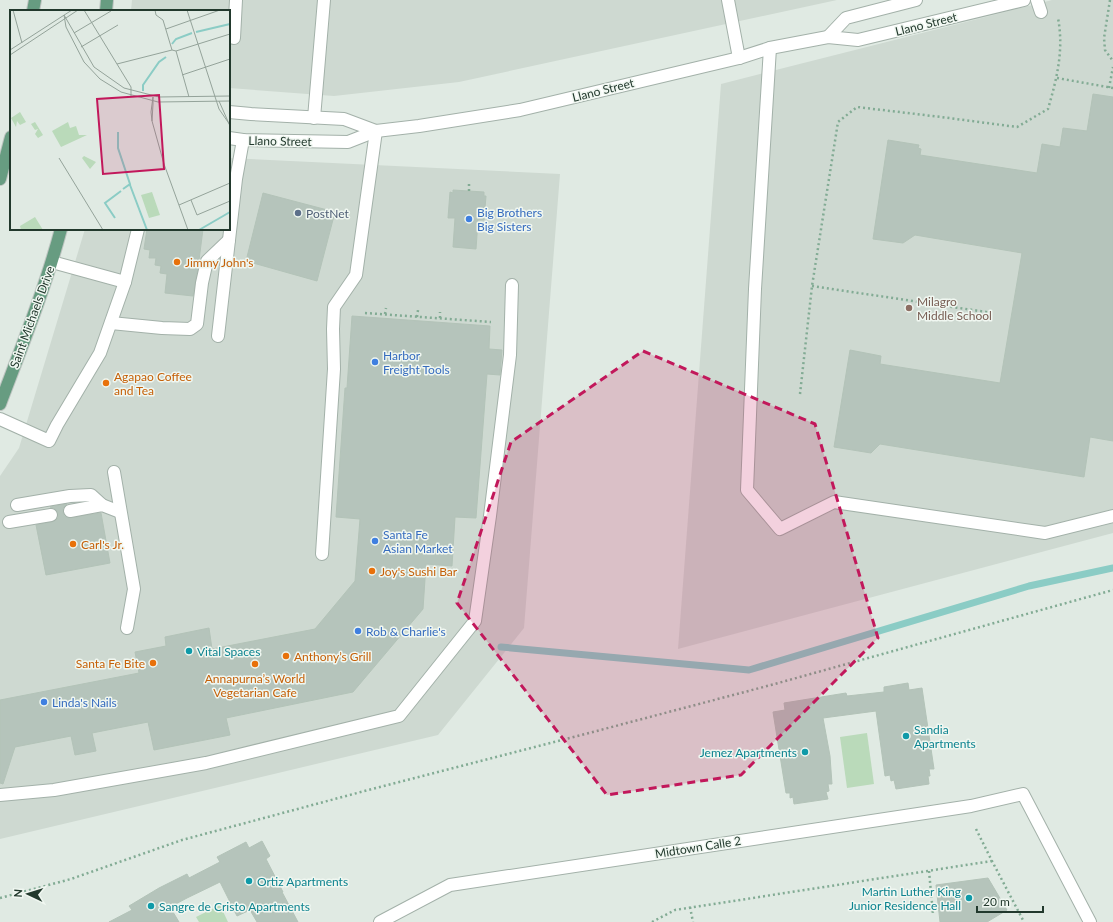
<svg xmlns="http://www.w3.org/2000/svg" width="1113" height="922" viewBox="0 0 1113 922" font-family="Lato,sans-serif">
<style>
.built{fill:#ced9d1}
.green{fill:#badaba}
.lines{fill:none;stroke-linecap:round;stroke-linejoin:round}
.stream{stroke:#8bccc5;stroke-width:7}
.building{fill:#b5c4bb;stroke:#b3c3b8}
.service-casing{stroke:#a3b1a9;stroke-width:14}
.tertiary-casing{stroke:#a3b1a9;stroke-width:14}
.primary-casing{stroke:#bdc4c0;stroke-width:14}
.path{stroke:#82ab94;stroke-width:2.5;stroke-dasharray:2 3;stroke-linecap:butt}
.service{stroke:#fff;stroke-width:12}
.tertiary{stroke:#fff;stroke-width:12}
.primary{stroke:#679c81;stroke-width:12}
.marked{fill:#c2185b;fill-opacity:0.2;stroke:#c2185b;stroke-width:3;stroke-dasharray:8 5;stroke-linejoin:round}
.service-dot{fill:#5c6f8a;stroke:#f0f7f1;stroke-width:1.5}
.shop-dot{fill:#3f7fe0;stroke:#f0f7f1;stroke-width:1.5}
.food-dot{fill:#e8710a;stroke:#f0f7f1;stroke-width:1.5}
.education-dot{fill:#8d6e63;stroke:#f0f7f1;stroke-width:1.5}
.culture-dot{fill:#0f9aa8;stroke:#f0f7f1;stroke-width:1.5}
.labels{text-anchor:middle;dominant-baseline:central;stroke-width:3;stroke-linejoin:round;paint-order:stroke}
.street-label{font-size:12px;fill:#22392d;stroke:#f0f7f1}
.shop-label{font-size:12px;fill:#366cbe;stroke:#f0f7f1;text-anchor:start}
.service-label{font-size:12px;fill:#4e5e75;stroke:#f0f7f1;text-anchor:start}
.food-label{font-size:12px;fill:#c56008;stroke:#f0f7f1;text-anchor:start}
.education-label{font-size:12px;fill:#785e54;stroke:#f0f7f1;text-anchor:start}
.culture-label{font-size:12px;fill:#0d838f;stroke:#f0f7f1;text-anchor:start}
.inset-river{fill:none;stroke:#8bccc5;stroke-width:2}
.inset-road{fill:none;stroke:#94a39a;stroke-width:1}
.view{fill:#c2185b;fill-opacity:0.15;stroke:#c2185b;stroke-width:2}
.inset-edge{fill:none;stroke:#22392d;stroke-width:2}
</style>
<rect width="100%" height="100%" fill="#e0eae3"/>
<g class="built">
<path d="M132 0H837L459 82 334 96 229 88V11H131Z"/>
<path d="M1052 0H1113V533L678 649 721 84Z"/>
<path d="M229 158 560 174 524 628 438 735 0 839V476L19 448 85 229H229Z"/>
</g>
<g class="green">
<path d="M867 733 874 784 847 788 840 737Z"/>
<path d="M220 905 228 922H199L196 917Z"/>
</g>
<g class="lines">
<path class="stream" d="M501 647 749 670 1029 586 1113 568"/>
</g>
<g class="building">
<path d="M1093 94 1113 97V441L1090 437 1084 477 880 444 871 453 834 447 850 350 881 356 880 364 1000 383 1022 253 915 235 903 243 873 239 888 140 919 145 918 148 921 149 920 155 1037 173 1042 144 1060 147 1063 128 1087 131Z"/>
<path d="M453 190 484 192V196H486L484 220H478L476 249 453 247 455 218H448L450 192 453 193Z"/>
<path d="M263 193 335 212 317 281 246 261Z"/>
<path d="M147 229H203L198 268 193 296 165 293 167 274 160 273 161 266 155 265 156 258H149L150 250 144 249Z"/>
<path d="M352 316 490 326 489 349 502 350 500 375 487 374 476 518 455 517 452 566 426 564 423 609 353 692 226 718 230 735 154 750 148 722 92 733 96 751 75 755 71 736 15 747 3 784 0 783V700L139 673 135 652 166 646 165 637 209 628 212 649 315 629 355 581 360 519 336 517 345 388H347Z"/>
<path d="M67 504 63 508V512L64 516 68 518 101 513 110 563 46 575 36 525 55 521 58 518V513L57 511 54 508 50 507Z"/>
<path d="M908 683 909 690 922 688 934 769H929L930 776H928L929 784 896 789 894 780 891 781 890 775 885 776 876 711 823 718 830 756 832 784H828L829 791 826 792 828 799 794 804 793 797 790 798V793H786L773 712 785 710 784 703 846 693 847 696 884 692V687Z"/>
<path d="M262 841 270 856 266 859 283 892H282L298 922H257L250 910 237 916 220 882 187 898 170 907 179 922H109L132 910 129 906 159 888 187 874 189 878 220 862 217 857 246 842 249 848Z"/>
<path d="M988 878 1007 910 987 922H940L936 885Z"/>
</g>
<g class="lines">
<g class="service-casing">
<g id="service">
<path d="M728 0 739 58"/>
<path d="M234 38 236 0"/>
<path d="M770 48 755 289 747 490 780 529 834 502 1045 533 1113 516"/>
<path d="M314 118 324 0"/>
<path d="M52 262 125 282"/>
<path d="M111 323 162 328 190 329 197 324 202 283 207 261 229 240"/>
<path d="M218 336 236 179 243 140"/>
<path d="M0 419 49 441 57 425 100 353 125 282 138 229"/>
<path d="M114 472 134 589 127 628"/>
<path d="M17 505 70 496 91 495 102 505"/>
<path d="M70 511 102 505 120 512"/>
<path d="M9 522 51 515"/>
<path d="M322 554 334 369 333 329 334 307 356 275 376 131"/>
<path d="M0 795 54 790 206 763 399 716 475 621 490 516 510 355 512 285"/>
<path d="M380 922 450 885 971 806 1023 794 1090 922"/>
</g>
</g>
<g class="tertiary-casing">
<g id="tertiary">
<path d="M1037 0 1041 12"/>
<path d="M828 37 846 18 916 0"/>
<path d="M229 112 251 114 344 119 376 131 348 142 243 140 229 138"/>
<path d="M376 131 419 126 520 110 739 58 770 48 828 37 858 40 1024 0"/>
</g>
</g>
<g class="primary-casing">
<g id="primary">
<path d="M33 11 35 0"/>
<path d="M106 11 107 0"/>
<path d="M0 179 11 137"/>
<path d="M0 404C22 346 45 289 61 229"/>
</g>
</g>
<g class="path">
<path d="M1110 0 1104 38 1105 50 1113 61"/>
<path d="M1057 78 1113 88"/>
<path d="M1109 88 1113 67"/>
<path d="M469 191V184"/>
<path d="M812 286 993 313"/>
<path d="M365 313 491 322"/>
<path d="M385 314 386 308"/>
<path d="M417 317 418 310"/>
<path d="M440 318V312"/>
<path d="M800 394 812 286 838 122 857 107 941 117 1017 127 1048 109C1057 78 1064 50 1058 18"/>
<path d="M976 829 992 861 1024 922"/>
<path d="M929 871 933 914"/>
<path d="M0 898 71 879 182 840 372 789 570 738 771 685 1113 590"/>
<path d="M690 907 693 922"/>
<path d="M652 922 675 910 992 861"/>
</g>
<use href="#service" class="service"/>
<use href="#tertiary" class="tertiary"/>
<use href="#primary" class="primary"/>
</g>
<path class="marked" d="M643 351 815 424 878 638 741 775 607 795 457 603 511 442Z"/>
<circle class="service-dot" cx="298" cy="213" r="4"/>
<g class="shop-dot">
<circle cx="469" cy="219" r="4"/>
<circle cx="375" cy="362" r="4"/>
<circle cx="375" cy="541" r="4"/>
<circle cx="358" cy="631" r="4"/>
<circle cx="44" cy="702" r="4"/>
</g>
<g class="food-dot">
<circle cx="177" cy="262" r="4"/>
<circle cx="106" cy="383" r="4"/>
<circle cx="73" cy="544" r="4"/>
<circle cx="372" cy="571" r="4"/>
<circle cx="286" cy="656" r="4"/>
<circle cx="153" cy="663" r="4"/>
<circle cx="255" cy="664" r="4"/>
</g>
<circle class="education-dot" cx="909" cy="308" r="4"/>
<g class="culture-dot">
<circle cx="189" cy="651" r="4"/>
<circle cx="906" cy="736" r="4"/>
<circle cx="805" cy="752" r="4"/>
<circle cx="249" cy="881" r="4"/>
<circle cx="969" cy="898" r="4"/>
<circle cx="151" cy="906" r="4"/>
</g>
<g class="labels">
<g class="street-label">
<text transform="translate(926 24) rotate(-14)">Llano Street</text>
<text transform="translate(603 90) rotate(-14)">Llano Street</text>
<text transform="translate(280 141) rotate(1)">Llano Street</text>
<text transform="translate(32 317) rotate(-70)">Saint Michaels Drive</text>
<text transform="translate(698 847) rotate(-9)">Midtown Calle 2</text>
</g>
<g class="shop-label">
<text x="477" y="212">Big Brothers<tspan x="477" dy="14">Big Sisters</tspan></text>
<text x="383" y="355">Harbor<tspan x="383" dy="14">Freight Tools</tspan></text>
<text x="383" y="534">Santa Fe<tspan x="383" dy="14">Asian Market</tspan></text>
<text x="366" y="631">Rob &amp; Charlie's</text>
<text x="52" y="702">Linda's Nails</text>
</g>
<g class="service-label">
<text x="306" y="213">PostNet</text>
</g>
<g class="food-label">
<text x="185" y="262">Jimmy John's</text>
<text x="114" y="376">Agapao Coffee<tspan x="114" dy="14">and Tea</tspan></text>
<text x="81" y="544">Carl's Jr.</text>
<text x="380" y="571">Joy's Sushi Bar</text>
<text x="294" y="656">Anthony’s Grill</text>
<text x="145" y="663" text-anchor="end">Santa Fe Bite</text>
<text x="255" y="678" text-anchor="middle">Annapurna’s World<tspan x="255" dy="14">Vegetarian Cafe</tspan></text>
</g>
<g class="education-label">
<text x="917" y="301">Milagro<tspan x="917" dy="14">Middle School</tspan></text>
</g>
<g class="culture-label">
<text x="197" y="651">Vital Spaces</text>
<text x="914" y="729">Sandia<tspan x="914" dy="14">Apartments</tspan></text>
<text x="797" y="752" text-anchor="end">Jemez Apartments</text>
<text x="257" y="881">Ortiz Apartments</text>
<text x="961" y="891" text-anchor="end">Martin Luther King<tspan x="961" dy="14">Junior Residence Hall</tspan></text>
<text x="159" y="906">Sangre de Cristo Apartments</text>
</g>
</g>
<g transform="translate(10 10)">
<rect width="220" height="220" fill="#e0eae3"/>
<path d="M10 102 16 112 10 115 7 111 6 117 1 108ZM25 112 33 125 28 128 25 124 28 119 25 120 21 114ZM58 112 60 118 66 116 69 125H77L51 137 42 121ZM74 146 86 152 80 159 72 148ZM142 182 150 205 139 208 131 185ZM25 207 33 220H11L10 216Z" fill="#badaba"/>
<path class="inset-river" d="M186 22 220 14M162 34 166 29 182 23M133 81V75L149 52 156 47M108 122V138L120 174 113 179M120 175 137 220M105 208 95 193 111 181M189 220 220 202"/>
<path class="inset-road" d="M3 0 12 33M74 0 121 77V87M145 0 146 5 153 10 162 40M177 0 209 99 220 115M54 5 56 17 74 52 90 69 111 82 148 92 220 91M54 5 84 57 114 78 149 87 220 86M156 19 210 0M64 23 101 1M71 37 108 15M0 40 62 0M166 41 179 87M0 45 68 0M107 54 162 40 166 41 220 24M172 65 220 49M143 87V94L142 111 141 102ZM209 91 220 116M142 111 154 154 178 220M49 148 93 220M181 190 187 205 220 191M169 195 220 173"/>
<path class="view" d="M149 85 154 159 93 164 87 89Z"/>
<rect width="220" height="220" class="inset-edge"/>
</g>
<g transform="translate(28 894) rotate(274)" stroke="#f0f7f1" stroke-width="3" paint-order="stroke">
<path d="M0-3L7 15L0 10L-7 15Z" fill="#22392d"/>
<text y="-6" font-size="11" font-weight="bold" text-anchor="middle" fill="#22392d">N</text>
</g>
<path d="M977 906v6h66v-6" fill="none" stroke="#22392d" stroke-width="2"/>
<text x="983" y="906" font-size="12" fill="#22392d" stroke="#f0f7f1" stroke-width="3" paint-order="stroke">20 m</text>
</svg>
